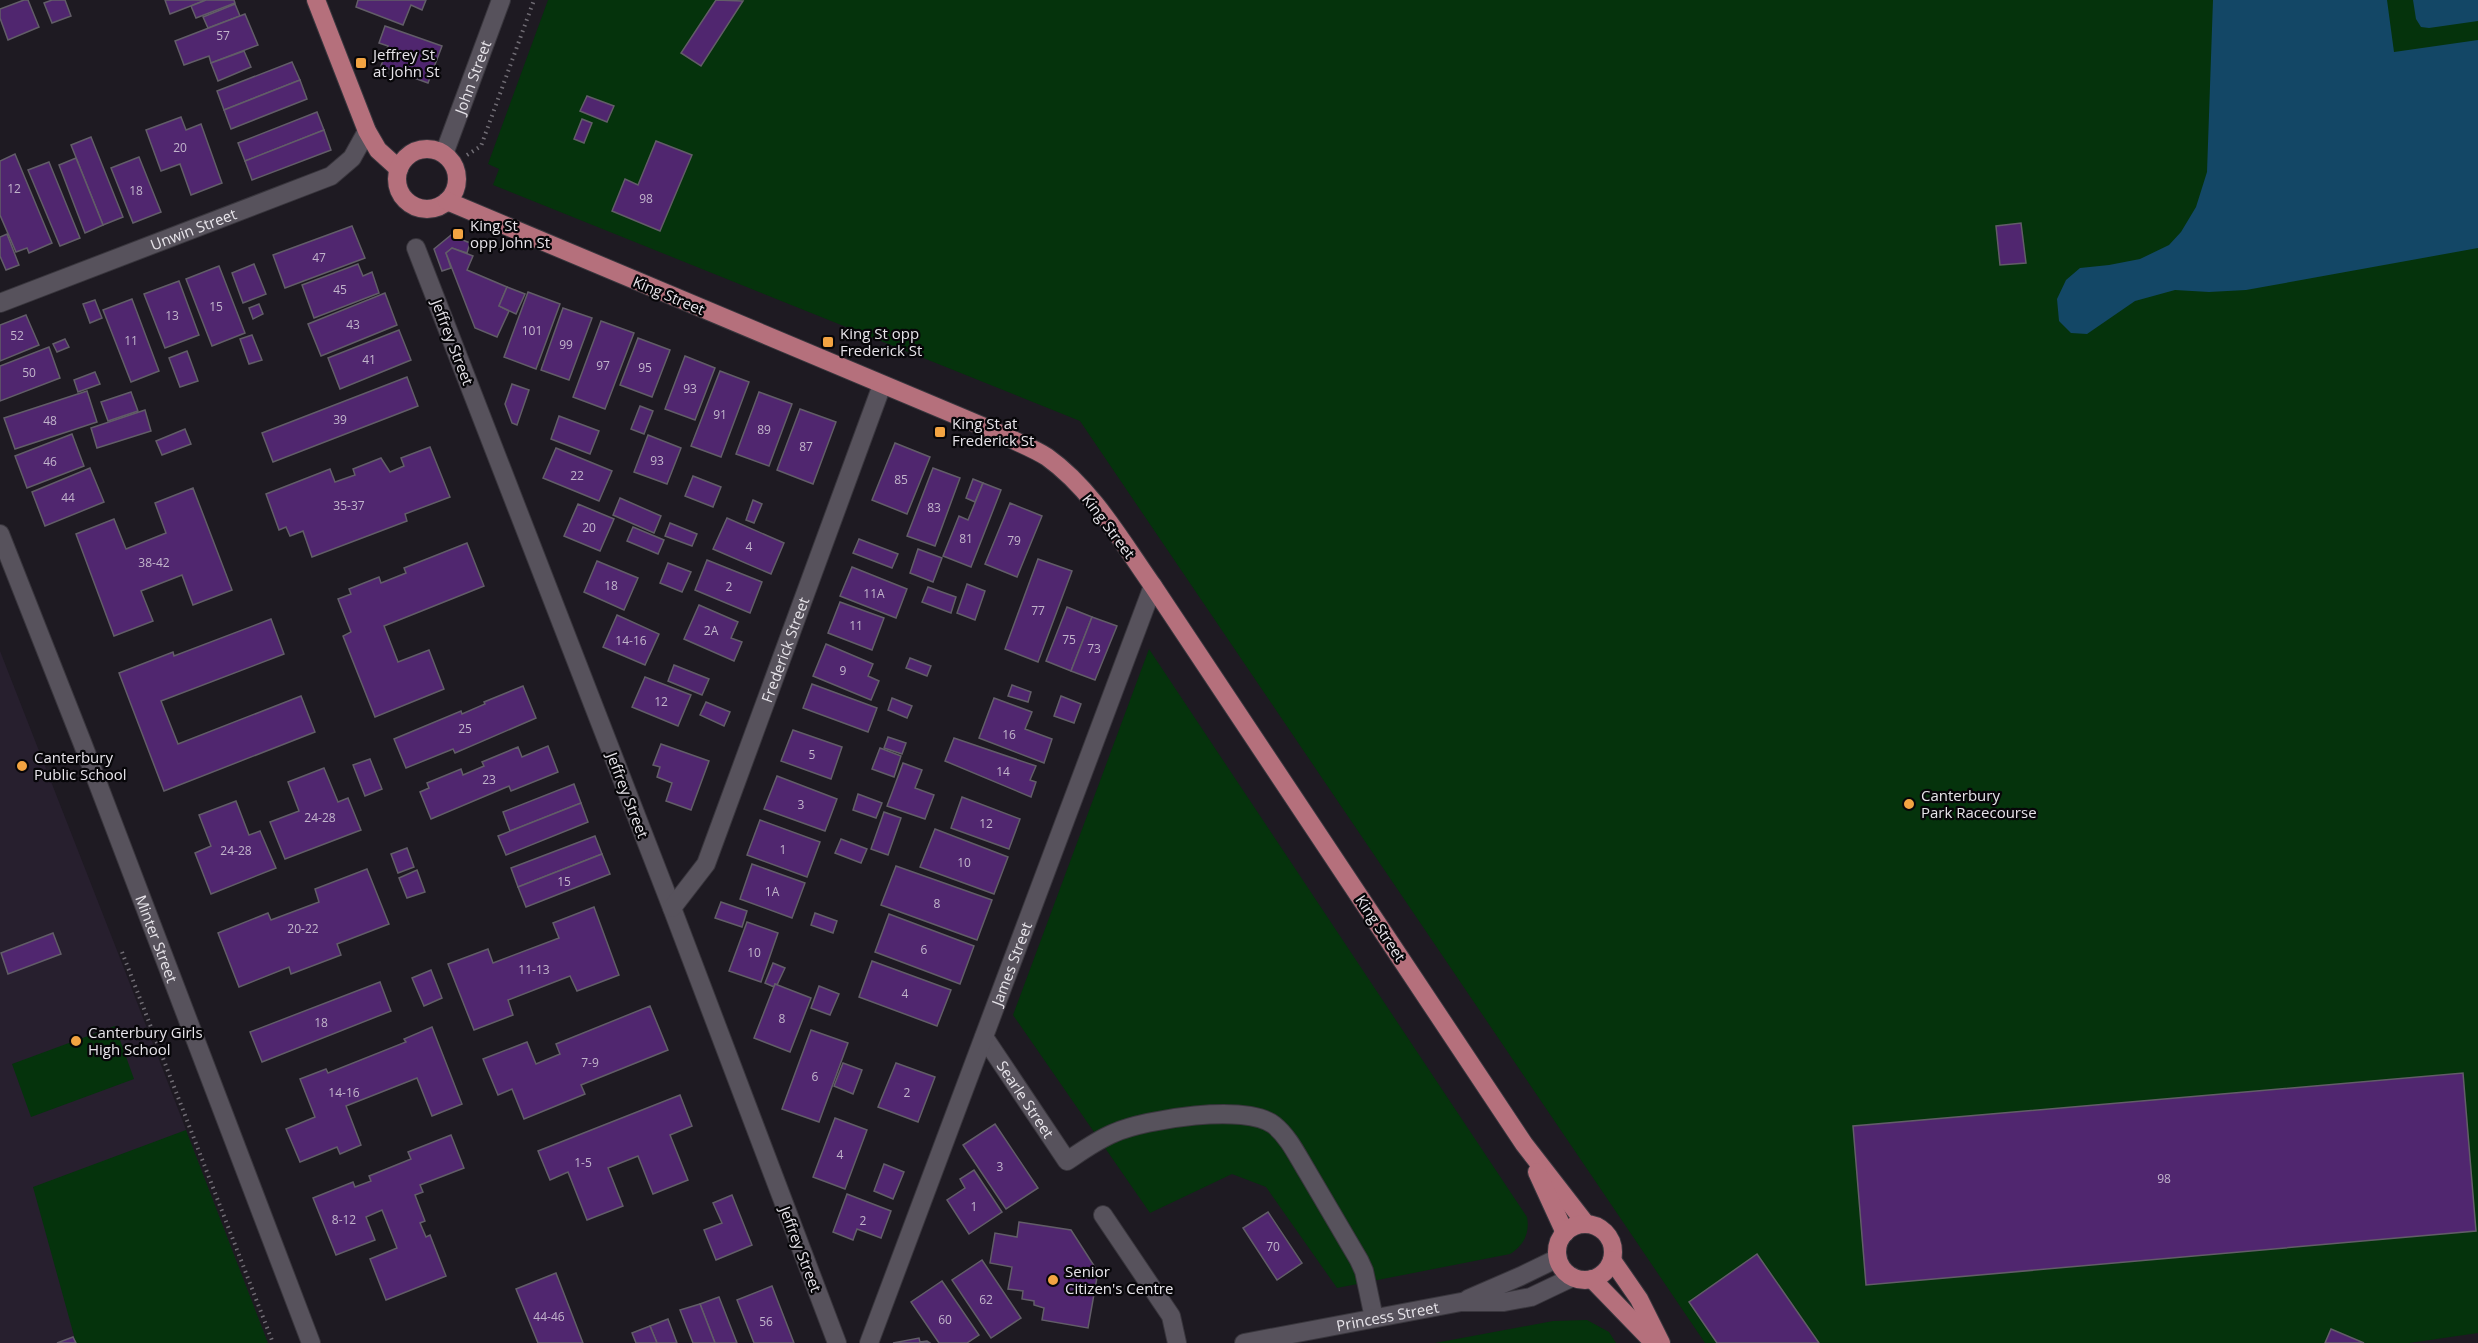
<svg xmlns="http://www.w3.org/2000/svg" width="2478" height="1343" viewBox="0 0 2478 1343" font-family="'Open Sans',sans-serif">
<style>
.built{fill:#271f2e}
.green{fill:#05330c}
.water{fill:#134766}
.building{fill:#50266f;stroke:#625d68;stroke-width:1.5}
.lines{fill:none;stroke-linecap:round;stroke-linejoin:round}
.minor-casing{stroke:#39363d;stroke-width:20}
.major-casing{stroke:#39363d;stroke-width:20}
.path{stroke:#716d75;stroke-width:4;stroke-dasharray:1.5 4.5;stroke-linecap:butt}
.minor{stroke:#57525c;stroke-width:18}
.major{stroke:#b5707c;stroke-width:18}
.poi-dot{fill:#f3a442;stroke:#070609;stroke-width:2}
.labels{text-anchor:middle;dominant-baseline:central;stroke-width:4.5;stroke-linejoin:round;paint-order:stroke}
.number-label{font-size:12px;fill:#c1b4cb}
.poi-label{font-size:15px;fill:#e7e4ea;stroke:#070609;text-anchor:start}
.street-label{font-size:15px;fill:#e7e4ea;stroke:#070609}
</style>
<rect width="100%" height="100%" fill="#1e1a22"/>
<path class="built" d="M0 651 118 953 268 1343H0Z"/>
<g class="green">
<path d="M548 0H2478V1333L2409 1343H1705L1080 421 493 185 499 169 488 164Z"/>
<path d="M1149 649 1527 1217C1530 1233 1524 1245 1510 1254L1337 1288 1266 1187 1232 1174 1150 1213 1013 1015Z"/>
<path d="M115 1026 134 1079 31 1117 12 1064Z"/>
<path d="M186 1130 268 1343H76L33 1187Z"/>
<path d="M1587 1320 1609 1332 1616 1343H1435L1553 1321Z"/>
</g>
<g class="water">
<path d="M2213 0H2387L2394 52 2478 40V248L2246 290 2209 292 2175 290 2135 301 2087 334 2071 333 2059 321 2057 299 2066 280 2080 268 2109 265 2140 259 2169 245 2181 232 2196 207 2207 172Z"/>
<path d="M2413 0H2478V21L2429 28 2421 27 2416 19Z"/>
</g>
<g class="building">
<path d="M24 0H28L39 27 8 40 0 18V9Z"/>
<path d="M52 0H65L71 16 52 23 44 3Z"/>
<path d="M165 0H206L170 14Z"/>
<path d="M206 0H234L235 3 196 18 191 6Z"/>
<path d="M358 0H426L422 10 411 5 403 25 356 7Z"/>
<path d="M716 0 743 1 701 66 681 53Z"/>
<path d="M235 4 240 16 208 28 203 17Z"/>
<path d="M245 14 258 45 211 63 209 56 184 65 175 41Z"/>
<path d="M385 26 442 46 428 83 381 66 388 46 379 43Z"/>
<path d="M244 51 251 67 218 81 211 63Z"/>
<path d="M292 62 300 80 224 110 217 91Z"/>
<path d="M300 80 307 99 231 129 224 110Z"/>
<path d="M587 96 614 106 607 122 580 111Z"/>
<path d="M317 112 324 130 245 161 238 143Z"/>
<path d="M181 117 186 130 201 124 222 183 191 195 180 164 161 171 146 130Z"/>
<path d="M582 119 592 123 584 143 574 139Z"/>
<path d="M324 130 331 150 252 180 245 161Z"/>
<path d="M91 137 123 217 103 225 71 145Z"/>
<path d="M656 141 692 155 660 231 612 211 625 179 638 185Z"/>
<path d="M15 154 52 243 29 253 27 248 16 252 0 215V161Z"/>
<path d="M139 157 161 212 133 223 111 168Z"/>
<path d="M76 158 103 225 85 233 59 165Z"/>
<path d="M49 162 80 238 60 246 28 170Z"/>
<path d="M2021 223 2026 263 2000 265 1996 226Z"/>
<path d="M352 226 365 258 285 288 273 255Z"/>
<path d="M7 234 19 265 6 270 0 256V237Z"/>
<path d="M451 235 470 243 467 253 452 248 446 253 451 268 442 271 434 249Z"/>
<path d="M452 248 473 256 467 270 507 287 499 306 509 311 497 337 475 328 446 253Z"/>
<path d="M254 264 266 294 243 303 232 273Z"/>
<path d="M358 264 363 276 372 272 379 293 314 318 302 285Z"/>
<path d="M219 266 245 333 212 346 186 279Z"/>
<path d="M179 281 199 335 165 348 144 294Z"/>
<path d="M507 287 525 294 516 314 499 306Z"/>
<path d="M528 292 560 304 536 369 504 357Z"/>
<path d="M385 293 397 325 321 356 308 324Z"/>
<path d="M132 299 159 371 131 382 103 310Z"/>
<path d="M95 300 102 318 90 323 83 304Z"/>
<path d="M259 304 263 314 253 319 249 308Z"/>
<path d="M563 308 592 318 569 380 541 370Z"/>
<path d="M26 315 39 345 0 361V325Z"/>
<path d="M601 321 634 333 605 409 573 397Z"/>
<path d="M399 330 411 360 340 389 328 358Z"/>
<path d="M252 335 262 360 249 364 240 339Z"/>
<path d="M638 338 670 350 652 397 620 385Z"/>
<path d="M65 339 69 347 57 352 53 344Z"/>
<path d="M49 347 60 378 0 401V366Z"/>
<path d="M187 351 198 381 180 387 169 358Z"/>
<path d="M685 356 715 368 695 420 665 409Z"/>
<path d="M720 371 749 382 721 457 691 446Z"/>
<path d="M95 372 100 384 78 392 74 380Z"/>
<path d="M407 377 418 406 273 462 262 433Z"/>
<path d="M512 384 529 390 517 425 512 423 505 404Z"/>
<path d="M87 391 97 422 15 449 4 418Z"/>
<path d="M131 392 138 411 108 421 101 402Z"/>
<path d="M759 392 792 404 769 466 736 454Z"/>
<path d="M640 406 653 411 644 434 631 429Z"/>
<path d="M800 409 836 422 813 484 777 470Z"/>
<path d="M145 410 151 431 97 448 91 428Z"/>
<path d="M559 416 599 431 590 454 551 439Z"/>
<path d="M185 429 191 444 162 455 156 441Z"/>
<path d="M72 434 84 466 27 488 15 456Z"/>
<path d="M648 435 681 448 667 484 634 472Z"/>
<path d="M895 443 930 457 907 514 872 500Z"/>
<path d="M430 447 450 497 405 514 407 521 312 557 303 531 290 536 286 527 279 530 266 494 330 469 335 482 355 475 353 469 381 458 390 472 404 466 401 458Z"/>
<path d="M556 448 612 471 599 501 543 478Z"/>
<path d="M90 468 104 502 45 526 32 492Z"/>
<path d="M933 468 960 478 935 546 907 536Z"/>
<path d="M693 476 721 487 713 507 685 496Z"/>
<path d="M973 479 983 483 975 502 966 498Z"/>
<path d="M983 483 1001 490 971 567 943 556 959 516 968 520Z"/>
<path d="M193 488 232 590 193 605 182 575 141 591 153 621 114 636 76 534 114 519 126 549 166 533 155 503Z"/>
<path d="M620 498 661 516 654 533 613 515Z"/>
<path d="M753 500 762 504 754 523 746 520Z"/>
<path d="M1010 503 1042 516 1017 577 985 564Z"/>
<path d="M578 504 614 519 600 551 564 536Z"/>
<path d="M727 518 784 543 771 574 713 549Z"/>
<path d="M670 523 697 534 692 546 665 536Z"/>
<path d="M633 527 664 540 658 554 627 541Z"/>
<path d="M859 539 898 554 892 568 853 553Z"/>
<path d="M467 543 484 586 384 626 398 662 429 650 444 689 375 717 343 636 351 632 338 599 351 594 349 589 379 577 381 583 406 573 404 568Z"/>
<path d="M918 549 942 558 933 582 910 573Z"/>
<path d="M1038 559 1072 571 1038 662 1005 649Z"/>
<path d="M707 560 762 582 750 613 695 590Z"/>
<path d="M597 561 638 578 624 610 584 592Z"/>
<path d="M668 563 691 572 682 592 660 583Z"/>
<path d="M852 567 907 589 896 618 840 596Z"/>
<path d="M967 584 985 591 975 620 957 613Z"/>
<path d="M928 587 956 597 951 613 922 602Z"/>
<path d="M840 602 884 618 872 650 828 633Z"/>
<path d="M699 605 738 622 731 638 742 642 734 661 684 639Z"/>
<path d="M1067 607 1092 617 1071 671 1046 661Z"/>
<path d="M617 615 659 634 645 665 603 647Z"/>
<path d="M1092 617 1117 626 1095 680 1071 671Z"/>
<path d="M271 619 284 654 161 701 178 744 301 696 315 732 164 791 119 673 173 652 174 656Z"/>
<path d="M826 644 873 664 868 676 879 681 871 700 813 676Z"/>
<path d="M910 658 931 666 927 676 906 668Z"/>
<path d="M674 665 709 679 702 695 668 681Z"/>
<path d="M645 677 691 695 678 726 632 707Z"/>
<path d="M812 684 877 708 868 732 803 708Z"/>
<path d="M1012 685 1031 692 1028 702 1008 696Z"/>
<path d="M523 686 536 718 455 753 453 749 406 768 394 739 461 711 462 714 485 704 484 702Z"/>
<path d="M1061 696 1081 704 1074 723 1054 716Z"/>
<path d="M892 698 912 706 907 718 888 710Z"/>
<path d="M994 698 1032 712 1025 729 1052 739 1044 763 979 738Z"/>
<path d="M706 702 730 712 724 726 700 715Z"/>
<path d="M793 730 842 747 831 779 781 761Z"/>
<path d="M888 737 906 743 902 754 884 748Z"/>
<path d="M954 738 1036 766 1030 780 1036 782 1031 797 945 761Z"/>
<path d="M661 744 709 761 691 810 666 801 672 783 657 777 660 767 653 765Z"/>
<path d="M548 746 558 772 511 791 509 786 431 819 420 792 429 788 427 783 461 769 463 775 484 766 482 762 518 747 522 757Z"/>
<path d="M880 748 901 756 894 777 872 769Z"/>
<path d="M370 759 382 789 365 796 353 765Z"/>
<path d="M903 763 922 770 915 788 934 795 925 819 887 806Z"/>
<path d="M324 768 338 802 348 798 361 830 285 859 270 822 299 811 288 782Z"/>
<path d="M777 776 837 799 825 831 764 809Z"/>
<path d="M574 784 581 803 510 831 503 812Z"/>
<path d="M858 794 882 803 876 818 853 810Z"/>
<path d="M962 797 1020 819 1009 849 951 828Z"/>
<path d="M236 801 249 835 260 831 276 868 211 894 195 853 211 846 199 815Z"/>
<path d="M581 803 588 822 506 855 498 836Z"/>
<path d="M884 812 901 818 888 855 871 849Z"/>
<path d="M760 820 820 842 807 877 747 855Z"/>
<path d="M935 829 1008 857 994 894 920 867Z"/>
<path d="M595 836 602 854 518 887 511 868Z"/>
<path d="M841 839 867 849 861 863 835 853Z"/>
<path d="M407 848 414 867 398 873 391 854Z"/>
<path d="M602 854 610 874 526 907 518 887Z"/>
<path d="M752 864 805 883 792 918 740 899Z"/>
<path d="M896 866 992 900 977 940 881 905Z"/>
<path d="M367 869 389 924 337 944 341 955 291 974 289 967 239 987 218 933 268 913 271 920 319 902 315 889Z"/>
<path d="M417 870 425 892 407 898 399 878Z"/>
<path d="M721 902 747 911 742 927 715 918Z"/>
<path d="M594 907 619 975 577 991 570 976 508 1000 513 1015 474 1030 448 964 488 949 493 963 559 938 553 923Z"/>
<path d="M815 913 837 921 833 933 811 925Z"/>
<path d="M889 914 974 946 960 984 875 952Z"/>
<path d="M747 922 778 933 761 982 729 971Z"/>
<path d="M53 933 61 954 8 974 1 953Z"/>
<path d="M872 961 951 990 937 1026 859 997Z"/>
<path d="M773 963 785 968 777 985 775 984 774 987 765 983Z"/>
<path d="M431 970 442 998 424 1006 412 978Z"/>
<path d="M380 982 391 1011 262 1062 250 1032Z"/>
<path d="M775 984 811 998 790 1052 754 1038Z"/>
<path d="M819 986 839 994 830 1015 811 1008Z"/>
<path d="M650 1006 668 1050 581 1085 585 1094 524 1119 512 1089 498 1095 483 1059 527 1042 536 1064 560 1054 556 1044Z"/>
<path d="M432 1027 462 1104 432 1116 417 1078 346 1106 361 1145 340 1154 337 1147 300 1162 286 1129 315 1117 300 1079 326 1069 328 1073 406 1042 404 1039Z"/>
<path d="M811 1030 848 1043 819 1122 782 1109Z"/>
<path d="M843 1063 862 1070 853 1094 834 1086Z"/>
<path d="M896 1063 935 1077 918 1122 878 1107Z"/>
<path d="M2463 1073 2476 1231 1866 1285 1853 1126Z"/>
<path d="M680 1095 692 1126 670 1135 688 1180 653 1194 638 1156 608 1168 623 1206 587 1220 568 1172 550 1180 538 1151Z"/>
<path d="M835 1118 867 1130 845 1189 813 1177Z"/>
<path d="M995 1124 1038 1188 1006 1209 963 1145Z"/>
<path d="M451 1135 464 1168 420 1185 423 1192 415 1195 425 1221 420 1223 426 1237 430 1235 446 1276 386 1300 370 1259 397 1248 382 1210 366 1217 375 1240 336 1255 313 1198 353 1182 355 1187 371 1181 369 1176 411 1159 408 1152Z"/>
<path d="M884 1164 904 1172 893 1199 874 1191Z"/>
<path d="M974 1170 1002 1212 969 1234 947 1200 965 1188 960 1179Z"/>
<path d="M847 1194 891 1211 881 1238 857 1229 853 1240 833 1232Z"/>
<path d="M732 1195 752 1245 716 1260 704 1230 722 1223 713 1203Z"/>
<path d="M1268 1212 1302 1263 1277 1280 1243 1228Z"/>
<path d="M1019 1222 1071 1230 1098 1272 1088 1328 1042 1320 1044 1308 1034 1305V1301L1022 1299 1023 1291 1008 1289 1012 1267 990 1263 995 1233 1017 1237Z"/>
<path d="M1757 1254 1819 1343H1717L1689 1302Z"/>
<path d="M982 1260 1021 1318 991 1338 952 1280Z"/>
<path d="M556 1273 583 1343H538L516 1289Z"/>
<path d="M942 1281 979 1335 967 1343H939L911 1302Z"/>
<path d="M772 1286 794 1343H754L737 1300Z"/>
<path d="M719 1297 737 1343H715L700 1304Z"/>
<path d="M700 1304 715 1343H693L680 1310Z"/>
<path d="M668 1319 677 1343H657L650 1326Z"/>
<path d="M650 1326 657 1343H636L632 1333Z"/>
<path d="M2331 1329 2364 1343H2325Z"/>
<path d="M73 1337 76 1343H57Z"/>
<path d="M919 1338 920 1342 927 1341 930 1343H893Z"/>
</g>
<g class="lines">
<g class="minor-casing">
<g id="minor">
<path id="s1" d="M444 154 501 0"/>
<path d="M416 248 672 908 837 1343"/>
<path id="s2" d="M0 303 331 176 352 158 367 131"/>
<path id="s3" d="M0 534 82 742 311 1343"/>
<path id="s4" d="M672 908 706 864 882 385"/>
<path id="s5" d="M984 1037 1067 1161C1082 1151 1097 1140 1114 1133 1145 1119 1246 1103 1274 1125 1289 1137 1298 1157 1308 1173 1325 1202 1342 1231 1359 1260L1364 1271 1374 1318"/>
<path d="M1103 1215 1171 1316 1177 1343"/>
<path d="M1468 1299 1521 1276 1558 1258"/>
<path id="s6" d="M869 1343 1153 586"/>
<path id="s7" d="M1244 1343 1461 1302H1504L1531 1297 1573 1277"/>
</g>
</g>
<g class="major-casing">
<g id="major">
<path d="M316 0 367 131 378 150 399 169"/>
<circle cx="427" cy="179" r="30"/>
<path d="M447 201 1001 434C1016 442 1033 448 1047 457 1092 489 1122 542 1153 586L1524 1144 1586 1224"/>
<path d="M1537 1172 1565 1233"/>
<circle cx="1585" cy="1252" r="28"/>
<path d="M1612 1260 1639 1299 1661 1343"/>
<path d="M1592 1279 1654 1343"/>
</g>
</g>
<g class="path">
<path d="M467 155 481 146 534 0"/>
<path d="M122 952 273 1343"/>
</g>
<use href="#minor" class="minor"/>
<use href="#major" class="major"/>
</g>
<g class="poi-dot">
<rect x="355" y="57" width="12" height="12" rx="3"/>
<rect x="452" y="228" width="12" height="12" rx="3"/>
<rect x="822" y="336" width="12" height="12" rx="3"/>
<rect x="934" y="426" width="12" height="12" rx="3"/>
<circle cx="22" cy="766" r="6"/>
<circle cx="1909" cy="804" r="6"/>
<circle cx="76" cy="1041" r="6"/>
<circle cx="1053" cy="1280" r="6"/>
</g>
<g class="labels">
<g class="number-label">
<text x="223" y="35">57</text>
<text x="180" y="147">20</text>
<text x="14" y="188">12</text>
<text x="136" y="190">18</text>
<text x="646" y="198">98</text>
<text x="319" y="257">47</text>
<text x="340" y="289">45</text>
<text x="216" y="306">15</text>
<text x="172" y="315">13</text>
<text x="353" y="324">43</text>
<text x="532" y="330">101</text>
<text x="17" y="335">52</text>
<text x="131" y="340">11</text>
<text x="566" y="344">99</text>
<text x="369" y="359">41</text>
<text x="603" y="365">97</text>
<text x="645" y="367">95</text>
<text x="29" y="372">50</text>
<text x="690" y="388">93</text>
<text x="720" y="414">91</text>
<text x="340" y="419">39</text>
<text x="50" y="420">48</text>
<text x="764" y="429">89</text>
<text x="806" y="446">87</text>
<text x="657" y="460">93</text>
<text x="50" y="461">46</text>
<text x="577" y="475">22</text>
<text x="901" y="479">85</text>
<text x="68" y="497">44</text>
<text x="349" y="505">35-37</text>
<text x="934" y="507">83</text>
<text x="589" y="527">20</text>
<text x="966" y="538">81</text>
<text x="1014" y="540">79</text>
<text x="749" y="546">4</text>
<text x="154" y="562">38-42</text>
<text x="611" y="585">18</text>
<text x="729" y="586">2</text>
<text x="874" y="593">11A</text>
<text x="1038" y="610">77</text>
<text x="856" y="625">11</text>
<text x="711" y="630">2A</text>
<text x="1069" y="639">75</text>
<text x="631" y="640">14-16</text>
<text x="1094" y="648">73</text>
<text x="843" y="670">9</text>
<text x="661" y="701">12</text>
<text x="465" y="728">25</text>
<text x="1009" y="734">16</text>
<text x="812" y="754">5</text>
<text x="1003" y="771">14</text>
<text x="489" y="779">23</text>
<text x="801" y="804">3</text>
<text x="320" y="817">24-28</text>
<text x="986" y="823">12</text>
<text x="783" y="849">1</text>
<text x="236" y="850">24-28</text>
<text x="964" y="862">10</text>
<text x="564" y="881">15</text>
<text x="772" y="891">1A</text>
<text x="937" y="903">8</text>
<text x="303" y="928">20-22</text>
<text x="924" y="949">6</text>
<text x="754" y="952">10</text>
<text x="534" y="969">11-13</text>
<text x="905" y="993">4</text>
<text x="782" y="1018">8</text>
<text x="321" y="1022">18</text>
<text x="590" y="1062">7-9</text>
<text x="815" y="1076">6</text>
<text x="344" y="1092">14-16</text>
<text x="907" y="1092">2</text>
<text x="840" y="1154">4</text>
<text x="583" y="1162">1-5</text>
<text x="1000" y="1166">3</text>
<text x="2164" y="1178">98</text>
<text x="974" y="1206">1</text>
<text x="344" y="1219">8-12</text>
<text x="863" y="1220">2</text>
<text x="1273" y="1246">70</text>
<text x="986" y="1299">62</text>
<text x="549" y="1316">44-46</text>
<text x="945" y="1319">60</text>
<text x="766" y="1321">56</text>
</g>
<g class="poi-label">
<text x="373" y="54">Jeffrey St<tspan x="373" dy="17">at John St</tspan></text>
<text x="470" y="225">King St<tspan x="470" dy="17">opp John St</tspan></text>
<text x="840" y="333">King St opp<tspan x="840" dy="17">Frederick St</tspan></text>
<text x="952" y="423">King St at<tspan x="952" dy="17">Frederick St</tspan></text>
<text x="34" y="757">Canterbury<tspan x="34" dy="17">Public School</tspan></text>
<text x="1921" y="795">Canterbury<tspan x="1921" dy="17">Park Racecourse</tspan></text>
<text x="88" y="1032">Canterbury Girls<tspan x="88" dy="17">High School</tspan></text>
<text x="1065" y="1271">Senior<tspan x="1065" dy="17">Citizen's Centre</tspan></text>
</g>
<g class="street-label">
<text stroke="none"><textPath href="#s1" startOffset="82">John Street</textPath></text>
<text stroke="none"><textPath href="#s2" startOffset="207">Unwin Street</textPath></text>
<text transform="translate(669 295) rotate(23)">King Street</text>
<text transform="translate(453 342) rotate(69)">Jeffrey Street</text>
<text transform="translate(1109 526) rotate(53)">King Street</text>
<text stroke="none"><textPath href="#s4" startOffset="284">Frederick Street</textPath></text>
<text transform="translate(628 795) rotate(69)">Jeffrey Street</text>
<text transform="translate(1381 928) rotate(56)">King Street</text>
<text stroke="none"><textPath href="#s3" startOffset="434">Minter Street</textPath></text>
<text stroke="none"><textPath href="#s6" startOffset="405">James Street</textPath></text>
<text stroke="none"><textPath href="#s5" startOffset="75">Searle Street</textPath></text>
<text transform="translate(801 1249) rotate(69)">Jeffrey Street</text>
<text stroke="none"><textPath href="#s7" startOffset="146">Princess Street</textPath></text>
</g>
</g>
</svg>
